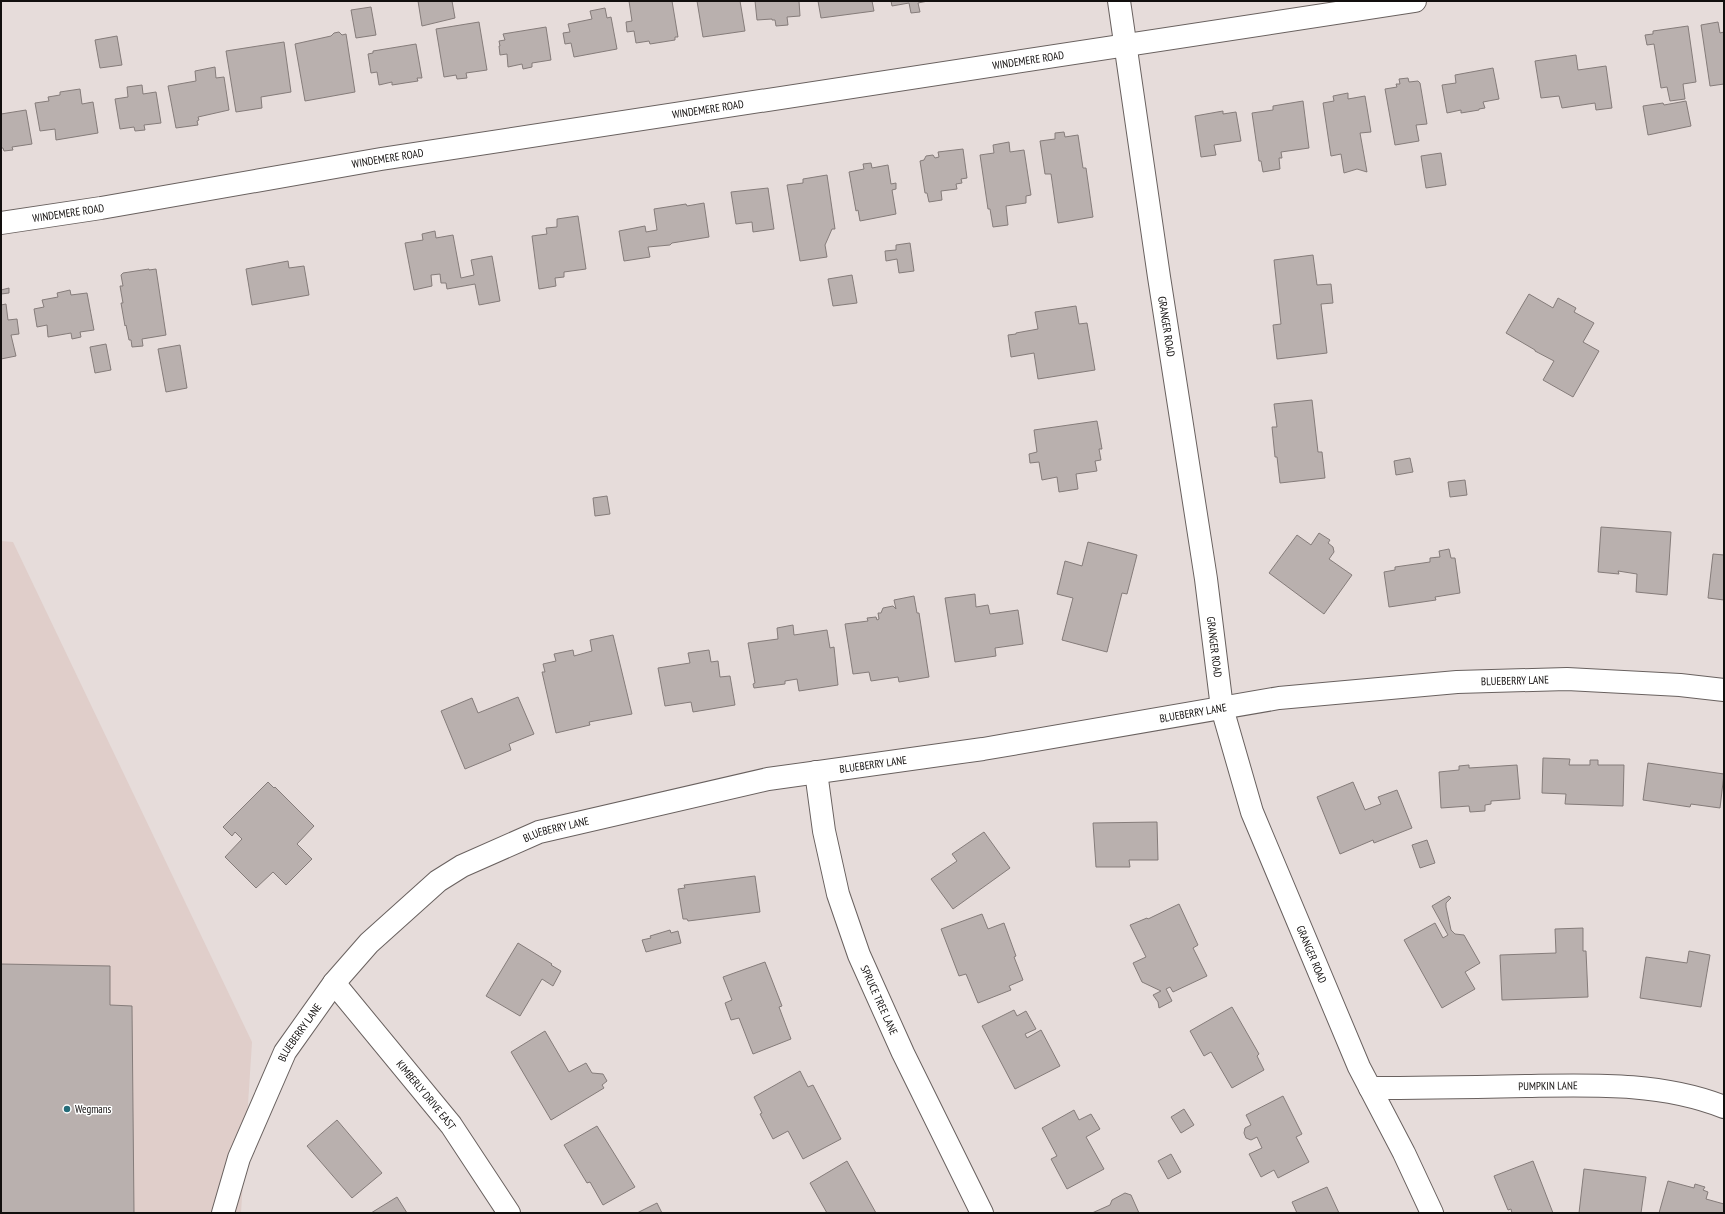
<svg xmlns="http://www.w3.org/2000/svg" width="1725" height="1214" viewBox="0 0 1725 1214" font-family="'PT Sans Narrow',sans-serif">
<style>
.built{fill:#e0ceca}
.building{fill:#b9b0ae;stroke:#857c7a}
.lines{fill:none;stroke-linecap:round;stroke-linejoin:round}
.minor-casing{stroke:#69615f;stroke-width:24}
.minor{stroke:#fff;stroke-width:22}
.poi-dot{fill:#256c79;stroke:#fff;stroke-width:1.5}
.labels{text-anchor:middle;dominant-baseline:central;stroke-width:3;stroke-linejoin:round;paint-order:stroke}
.street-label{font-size:11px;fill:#120f0e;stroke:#fff}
.poi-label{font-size:11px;fill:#120f0e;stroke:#fff;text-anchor:start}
</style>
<rect width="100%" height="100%" fill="#e6dcda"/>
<path class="built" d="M1 541 13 542 252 1042 241 1213H1Z"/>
<g class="building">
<path d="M418 1H452L455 18 422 26Z"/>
<path d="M629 1H672L678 37H675V40L650 44 649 41 636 43 634 31 627 32 626 22 632 21Z"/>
<path d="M697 1H740L745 31 703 37Z"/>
<path d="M755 1H799L800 16 787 17 788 25 776 26 775 20H772V19L757 20Z"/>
<path d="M818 1H872L874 11 821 18Z"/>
<path d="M891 1H928L918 3 920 12 911 13 909 3 892 6Z"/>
<path d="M371 7 376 35 356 38 351 10Z"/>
<path d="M605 8 607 18 611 17 617 49 574 57 571 43 565 44 563 33 570 32 568 24 592 19 590 11Z"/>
<path d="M479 22 487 70 466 73 467 78 457 79 456 75 444 77 436 29Z"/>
<path d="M1718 22 1720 33 1724 32V84L1710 86 1701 25Z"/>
<path d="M1688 26 1696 82 1683 84 1685 99 1670 101 1667 87 1661 88 1654 44 1647 45 1645 35 1653 34V31Z"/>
<path d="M546 27 551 60 532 63V67L523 69 522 64 508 67 507 54 500 55 499 46H500L499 41 505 40 503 34Z"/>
<path d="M339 32 342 35 346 34 355 92 305 101 295 44 331 36 334 33Z"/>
<path d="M117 36 122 65 100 68 95 40Z"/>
<path d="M284 42 291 92 261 97 262 108 236 112 226 51Z"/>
<path d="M416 44 422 78H417L418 81 392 85V82L379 85 377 72 371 73 368 54 373 53V51Z"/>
<path d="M1576 55 1578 70 1606 66 1612 108 1596 110 1595 103 1562 108 1559 96 1541 98 1535 61Z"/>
<path d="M215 67 216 78 224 77 229 110 198 117 199 120 197 121 198 125 176 128 168 86 196 81 195 71Z"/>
<path d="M1493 68 1499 99 1483 102 1485 108 1479 109V110L1461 113V110L1447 113 1442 85 1456 83 1455 75Z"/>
<path d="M1408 78 1409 82 1418 81 1420 83 1427 124 1416 125 1419 141 1395 145 1385 89 1397 87 1396 84H1400L1399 79Z"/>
<path d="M142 85 143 94 156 92 161 123 144 125 145 130 135 131 134 127 120 129 115 99 128 97 127 87Z"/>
<path d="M80 89 82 104 93 102 98 133 56 140 55 129 40 131 35 103 49 101 48 97 60 95V92Z"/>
<path d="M1348 93V99L1365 96 1371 132 1360 133 1367 172 1357 169 1344 173 1341 154 1331 156 1323 103 1334 101 1333 96Z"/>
<path d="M1303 101 1309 148 1281 152 1282 158H1279L1280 169 1263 172 1261 161H1259L1252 113 1273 110V106Z"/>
<path d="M1686 101 1691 126 1648 135 1643 106 1663 103 1664 105Z"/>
<path d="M26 110 32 144 12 147 13 150 4 151 3 148H1V114Z"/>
<path d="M1223 111V114L1236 112 1241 141 1214 145 1216 155 1201 157 1195 116Z"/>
<path d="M1064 132 1065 137 1078 135 1083 168H1086L1093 217 1058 223 1051 174H1045L1040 141 1055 139V133Z"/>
<path d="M1009 142 1010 152 1024 150 1031 195 1026 196V203L1006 206 1008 225 993 227 990 209H988L980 155 994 153 993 145Z"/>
<path d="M963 149 967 178 961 179 962 183 956 184 957 189 941 191 942 200 929 202 927 193H925L920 161 924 160 926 156 933 155 935 158 939 157 938 152Z"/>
<path d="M1441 153 1446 185 1426 188 1421 156Z"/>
<path d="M871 163 872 168 888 165 891 184 896 183V189L892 190 896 214 860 221 858 210 856 211 849 172 864 169 863 164Z"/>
<path d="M827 175 835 229H832L825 245 827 257 800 261 787 185 803 183V179Z"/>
<path d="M768 188 774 229 753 232 752 222 736 224 731 192Z"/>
<path d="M704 203 709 237 672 243 670 245 648 247 650 257 624 261 619 231 645 226 646 232 657 230 654 209 686 204 687 206Z"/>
<path d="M578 216 586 269 564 272V277L555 278 556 286 539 289 532 236 547 234 546 228 557 227V219Z"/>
<path d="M435 231 436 238 453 235 461 278 474 275 471 260 492 256 500 301 479 305 475 284 447 289 446 283H441L440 274 431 275 432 286 414 290 405 243 423 240 422 234Z"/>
<path d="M910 243 914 271 899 273 897 259 886 261 885 251 896 250V245Z"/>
<path d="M1313 255 1317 285 1331 284 1333 303 1321 304 1327 353 1277 359 1273 325 1281 324 1274 260Z"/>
<path d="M288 261 289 268 304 266 309 295 252 305 246 269Z"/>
<path d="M149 269V270L156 269 166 335 142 339 143 346 132 347 131 340H129L126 325 125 326 121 303H123L120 286H123L121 275 123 273Z"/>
<path d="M852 275 857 303 833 306 828 279Z"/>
<path d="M9 288V293L1 294V290Z"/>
<path d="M70 290 71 295 87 293 94 330 80 332 81 337 72 339 71 333 48 337 47 325 37 327 34 309 44 307 42 300 58 297 57 293Z"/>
<path d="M1529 294 1553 308 1558 298 1576 308 1574 312 1594 323 1583 342 1599 351 1573 397 1543 380 1554 361 1535 351V350L1506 333Z"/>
<path d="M6 304 8 320 17 319 19 334 11 335 16 356 1 359V305Z"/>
<path d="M1076 306 1079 324 1087 323 1095 370 1038 379 1034 353 1011 357 1008 335 1016 334V333L1038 329 1035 312Z"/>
<path d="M106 344 111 370 95 373 90 347Z"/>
<path d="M180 345 187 388 166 392 158 349Z"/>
<path d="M1312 400 1318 452H1322L1325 478 1280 483 1277 457H1275L1272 427H1277L1274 404Z"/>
<path d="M1097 421 1102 449H1099L1101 460 1095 461 1097 471 1076 474 1078 489 1059 492 1057 477 1042 480 1039 462 1030 463 1029 454 1037 452 1034 430Z"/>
<path d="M1410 458 1413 472 1396 475 1394 461Z"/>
<path d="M1465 480 1467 495 1450 497 1448 482Z"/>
<path d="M607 496 610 514 595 516 593 498Z"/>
<path d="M1601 527 1671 532 1667 595 1636 592 1637 574 1618 571 1619 574 1598 572Z"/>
<path d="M1319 533 1330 540 1328 543 1333 547 1334 552 1329 559 1352 575 1324 614 1269 573 1297 535 1311 545Z"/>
<path d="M1088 542 1137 555 1127 594 1122 593 1107 652 1062 640 1073 598 1057 594 1065 561 1082 566Z"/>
<path d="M1449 549 1451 558H1455L1460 593 1435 597 1436 600 1389 607 1384 572 1395 570V567L1430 562V558L1440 557 1439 551Z"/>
<path d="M1713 554 1724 555V600L1708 598Z"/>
<path d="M975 594 976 607 988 605 990 614 1018 610 1023 644 995 648 996 656 955 662 945 598Z"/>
<path d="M914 596 917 613H919L929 677 899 682 898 677 871 681 869 672 853 674 845 624 868 621 867 618 876 617 877 620 879 619 878 613H881L883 608 893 606 896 609 894 600Z"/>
<path d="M793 625 794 635 827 630 830 648 834 647 838 685 799 691 797 679 785 681V684L754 688 753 684 755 683 748 643 778 639 777 628Z"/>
<path d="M613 635 632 714 589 722 590 725 556 733 542 672H545L543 664 556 661 554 654 573 650 574 656 592 651 590 640Z"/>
<path d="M709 650 711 662 718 661 720 677 730 676 735 705 693 712 691 702 665 706 658 668 690 663 688 653Z"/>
<path d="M518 697 534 734 509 744 511 750 465 769 441 711 472 698 478 713Z"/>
<path d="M1543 758 1570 759 1569 765H1590V760H1598V765H1624L1623 806 1565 804 1566 794 1542 793Z"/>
<path d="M1648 763 1724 774 1720 808 1691 804 1690 807 1643 800Z"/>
<path d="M1469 765V768L1517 765 1520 799 1491 801V804L1485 805V811L1470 812 1469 806 1441 808 1439 772 1459 770V766Z"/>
<path d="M268 782 274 788 275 787 314 826 297 844 312 859 286 885 273 872 256 888 225 857 242 839 235 832 232 836 223 827Z"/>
<path d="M1353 782 1365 810 1381 804 1378 797 1397 790 1412 828 1374 843 1373 840 1340 854 1317 797Z"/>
<path d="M1157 822 1158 860H1129L1130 867H1096L1093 823Z"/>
<path d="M984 832 1010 868 953 909 931 879 957 861 952 854Z"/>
<path d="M1427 840 1435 863 1420 868 1412 845Z"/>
<path d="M755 876 760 912 688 921 687 919H683L678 889 685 888 684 885Z"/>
<path d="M1449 896 1451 898 1446 903V907L1451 930 1455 934 1464 935 1480 963 1465 972 1475 989 1442 1008 1404 940 1435 923 1443 938 1448 935 1432 906Z"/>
<path d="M1179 904 1198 945 1193 948 1207 976 1173 992 1170 987 1166 989 1172 1001 1159 1008 1158 1002 1153 995 1161 991 1142 982 1133 963 1146 957 1130 925 1147 918 1148 919Z"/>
<path d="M982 914 988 929 1004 923 1016 956 1014 957 1023 980 1009 986 1011 990 978 1003 966 974 959 976 941 929Z"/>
<path d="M1583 928V951H1586L1588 997 1502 1000 1500 955 1556 953 1555 929Z"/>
<path d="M670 930 671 933 678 931 681 943 646 952 642 940 651 938 650 936Z"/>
<path d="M518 943 552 964 551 965 561 971 553 986 542 979 520 1016 486 996Z"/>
<path d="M1689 951 1710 955 1701 1007 1640 998 1646 957 1687 963Z"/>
<path d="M765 962 782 1006 779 1007 791 1039 753 1054 739 1018 731 1020 725 1003 732 1000 723 977Z"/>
<path d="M1 964 110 966V1005L132 1006 134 1213H1Z"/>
<path d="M1232 1007 1259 1054 1257 1056 1264 1070 1232 1088 1211 1052 1204 1056 1190 1031Z"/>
<path d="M1014 1010 1017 1016 1026 1011 1036 1029 1025 1034 1027 1038 1041 1030 1060 1066 1015 1089 982 1026Z"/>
<path d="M545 1031 569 1072 586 1063 592 1073 603 1074 607 1081 602 1085 604 1088 551 1120 511 1052Z"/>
<path d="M800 1071 808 1087 813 1085 841 1139 803 1159 788 1131 773 1139 760 1114 762 1113 754 1097Z"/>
<path d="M1283 1096 1302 1134 1296 1137 1309 1162 1278 1178 1274 1170 1261 1177 1249 1154 1262 1148 1257 1137 1251 1140 1246 1138 1244 1133 1245 1128 1251 1125 1246 1115Z"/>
<path d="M1184 1109 1194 1125 1181 1133 1171 1117Z"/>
<path d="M1074 1110 1079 1120 1091 1114 1100 1129 1086 1137 1104 1169 1067 1189 1051 1159 1057 1156 1042 1128Z"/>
<path d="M337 1120 382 1173 352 1198 307 1146Z"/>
<path d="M597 1126 635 1187 603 1205 590 1182 587 1183 564 1145Z"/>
<path d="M1171 1154 1181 1172 1168 1179 1158 1161Z"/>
<path d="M847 1161 876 1213H827L810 1183Z"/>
<path d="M1533 1161 1553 1213H1512L1511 1209 1508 1210 1494 1176Z"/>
<path d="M1584 1169 1646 1177 1641 1213H1579Z"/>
<path d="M1668 1181 1694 1188 1695 1184 1705 1187 1703 1190 1708 1192 1706 1199 1724 1204V1213H1659Z"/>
<path d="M1327 1187 1339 1213H1297L1292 1202Z"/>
<path d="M1125 1193 1131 1195 1139 1213H1092L1110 1205 1112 1200Z"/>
<path d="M397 1197 407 1213H371Z"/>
<path d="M657 1203 662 1213H637Z"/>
</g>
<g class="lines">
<g class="minor-casing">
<g id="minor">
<path id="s1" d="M1119 1 1159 277 1206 579 1222 708 1252 812 1359 1067 1404 1153 1432 1213"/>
<path id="s2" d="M1 223 101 208 381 159 1415 1"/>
<path id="s3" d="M816 772 824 831 838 894 859 955 903 1053 982 1213"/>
<path id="s4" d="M334 983 451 1125 509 1213"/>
<path id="s5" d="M1370 1088C1422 1088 1474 1087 1526 1086 1592 1085 1661 1082 1724 1107"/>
<path id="s6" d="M223 1213 239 1158 285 1052 334 983 369 943 438 881 462 866 539 832 768 779 983 749 1279 698 1457 682 1567 679 1680 685 1724 690"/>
</g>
</g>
<use href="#minor" class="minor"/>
</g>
<circle class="poi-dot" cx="67" cy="1109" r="4"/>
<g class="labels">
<g class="street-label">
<text stroke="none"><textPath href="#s2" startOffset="1040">WINDEMERE ROAD</textPath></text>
<text stroke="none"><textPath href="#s2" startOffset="716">WINDEMERE ROAD</textPath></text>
<text stroke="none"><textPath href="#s2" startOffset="392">WINDEMERE ROAD</textPath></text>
<text stroke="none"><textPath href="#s2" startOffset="68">WINDEMERE ROAD</textPath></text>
<text stroke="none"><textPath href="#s1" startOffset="329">GRANGER ROAD</textPath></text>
<text stroke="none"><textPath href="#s1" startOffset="653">GRANGER ROAD</textPath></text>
<text stroke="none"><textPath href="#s6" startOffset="1505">BLUEBERRY LANE</textPath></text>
<text stroke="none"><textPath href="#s6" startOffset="1181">BLUEBERRY LANE</textPath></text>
<text stroke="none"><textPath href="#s6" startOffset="857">BLUEBERRY LANE</textPath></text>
<text stroke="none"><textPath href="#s6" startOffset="533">BLUEBERRY LANE</textPath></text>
<text stroke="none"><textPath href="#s1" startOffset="977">GRANGER ROAD</textPath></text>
<text stroke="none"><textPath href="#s3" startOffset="238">SPRUCE TREE LANE</textPath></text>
<text stroke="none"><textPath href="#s6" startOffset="197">BLUEBERRY LANE</textPath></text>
<text stroke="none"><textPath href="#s5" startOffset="178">PUMPKIN LANE</textPath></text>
<text stroke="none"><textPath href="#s4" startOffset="145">KIMBERLY DRIVE EAST</textPath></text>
</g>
<g class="poi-label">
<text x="75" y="1109">Wegmans</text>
</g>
</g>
<rect width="1725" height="1214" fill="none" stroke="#120f0e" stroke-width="4"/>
</svg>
